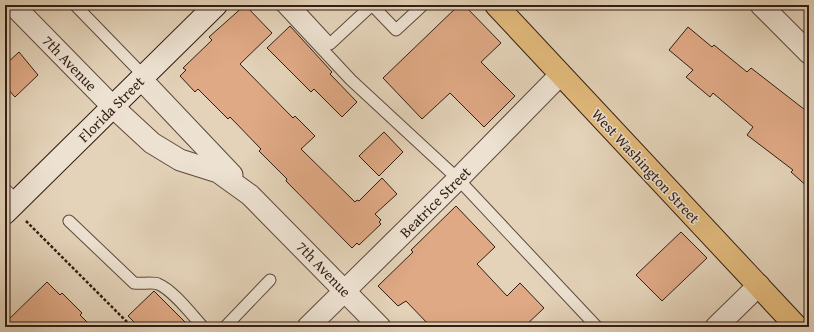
<svg xmlns="http://www.w3.org/2000/svg" width="814" height="332" viewBox="0 0 814 332" font-family="'Gentium Book Plus',serif">
<style>
.building{fill:#dfa985;stroke:#321d14}
.lines{fill:none;stroke-linecap:round;stroke-linejoin:round}
.lane-casing{stroke:#5e4a3d;stroke-width:13}
.street-casing{stroke:#5e4a3d;stroke-width:23}
.secondary-casing{stroke:#321d14;stroke-width:24}
.primary-casing{stroke:#321d14;stroke-width:24}
.path{stroke:#321d14;stroke-width:2.5;stroke-dasharray:3 2;stroke-linecap:butt}
.lane{stroke:#ede2d2;stroke-width:11}
.street{stroke:#ede2d2;stroke-width:21}
.secondary{stroke:#ede2d2;stroke-width:22}
.primary{stroke:#e2ba7c;stroke-width:22}
.labels{text-anchor:middle;dominant-baseline:central;stroke-width:3;stroke-linejoin:round;paint-order:stroke}
.street-label{font-size:15px;fill:#321d14;stroke:#ede2d2}
</style>
<rect width="100%" height="100%" fill="#e4d3b9"/>
<filter id="stains"><feTurbulence type="fractalNoise" baseFrequency=".005" numOctaves="4"/><feColorMatrix values="0 0 0 0 .2 0 0 0 0 .09 0 0 0 0 .02 0 0 0 .5 -.17"/></filter>
<radialGradient id="worn" r=".72"><stop offset=".6" stop-color="#630" stop-opacity="0"/><stop offset="1" stop-color="#630" stop-opacity=".3"/></radialGradient>
<g class="building">
<path d="M245 5 272 33 240 64 293 118 295 116 315 136 301 149 355 202 357 200 359 201 382 178 397 194 375 214 381 220 379 222 381 224 359 245 357 243 352 248 286 181 287 179 259 151 261 149 230 117 228 119 198 89 195 92 180 76 186 70 183 68 212 40 209 37Z"/>
<path d="M459 5H464L501 43 481 62 515 96 484 127 450 93 422 119 383 78Z"/>
<path d="M290 26 332 72 330 74 357 102 342 117 314 89 311 92 267 48Z"/>
<path d="M688 27 712 47 714 45 747 72 751 68 809 113V188L791 172 793 170 747 135 753 127 713 93 710 97 686 77 693 70 669 50Z"/>
<path d="M19 52 38 75 15 97 5 86V65Z"/>
<path d="M384 132 403 152 379 176 359 156Z"/>
<path d="M456 206 495 247 477 264 507 296 520 283 544 308 524 327H431L406 301 398 306 378 286 413 252 411 250Z"/>
<path d="M681 232 707 258 662 301 636 275Z"/>
<path d="M47 282 60 295 62 293 82 313 80 315 92 327H5V323Z"/>
<path d="M154 291 190 327H139L128 316Z"/>
</g>
<g class="lines">
<g class="lane-casing">
<g id="lane">
<path d="M75 5 144 76"/>
<path d="M281 5 351 80 458 179 597 327"/>
<path d="M294 5 330 44 372 5"/>
<path d="M372 5 396 30 423 5"/>
<path d="M5 189 17 201"/>
<path d="M69 221 134 283C141 284 154 282 158 284 173 290 192 315 203 327"/>
<path d="M225 327 270 280"/>
</g>
</g>
<g class="street-casing">
<g id="street">
<path d="M13 5 113 107 152 143 180 160 218 172 250 195 380 327"/>
<path d="M761 5 809 53"/>
<path d="M141 79 232 175"/>
<path d="M308 327 458 179 560 75"/>
<path d="M716 327 759 285"/>
</g>
</g>
<g class="secondary-casing">
<path id="secondary" d="M5 213 216 5"/>
</g>
<g class="primary-casing">
<path id="primary" d="M496 5 797 327"/>
</g>
<path class="path" d="M26 221 132 327"/>
<use href="#lane" class="lane"/>
<use href="#street" class="street"/>
<use href="#secondary" class="secondary"/>
<use href="#primary" class="primary"/>
</g>
<g class="labels">
<g class="street-label">
<text transform="translate(70 63) rotate(46)">7th Avenue</text>
<text transform="translate(111 109) rotate(-45)">Florida Street</text>
<text transform="translate(646 166) rotate(47)">West Washington Street</text>
<text transform="translate(435 202) rotate(-45)">Beatrice Street</text>
<text transform="translate(324 269) rotate(46)">7th Avenue</text>
</g>
</g>
<rect width="814" height="332" fill="none" stroke="#e4d3b9" stroke-width="20"/>
<rect x="6" y="6" width="802" height="320" fill="none" stroke="#321d14" stroke-width="2"/>
<rect x="10" y="10" width="794" height="312" fill="none" stroke="#321d14"/>
<rect width="100%" height="100%" filter="url(#stains)"/>
<rect width="100%" height="100%" fill="url(#worn)"/>
</svg>
